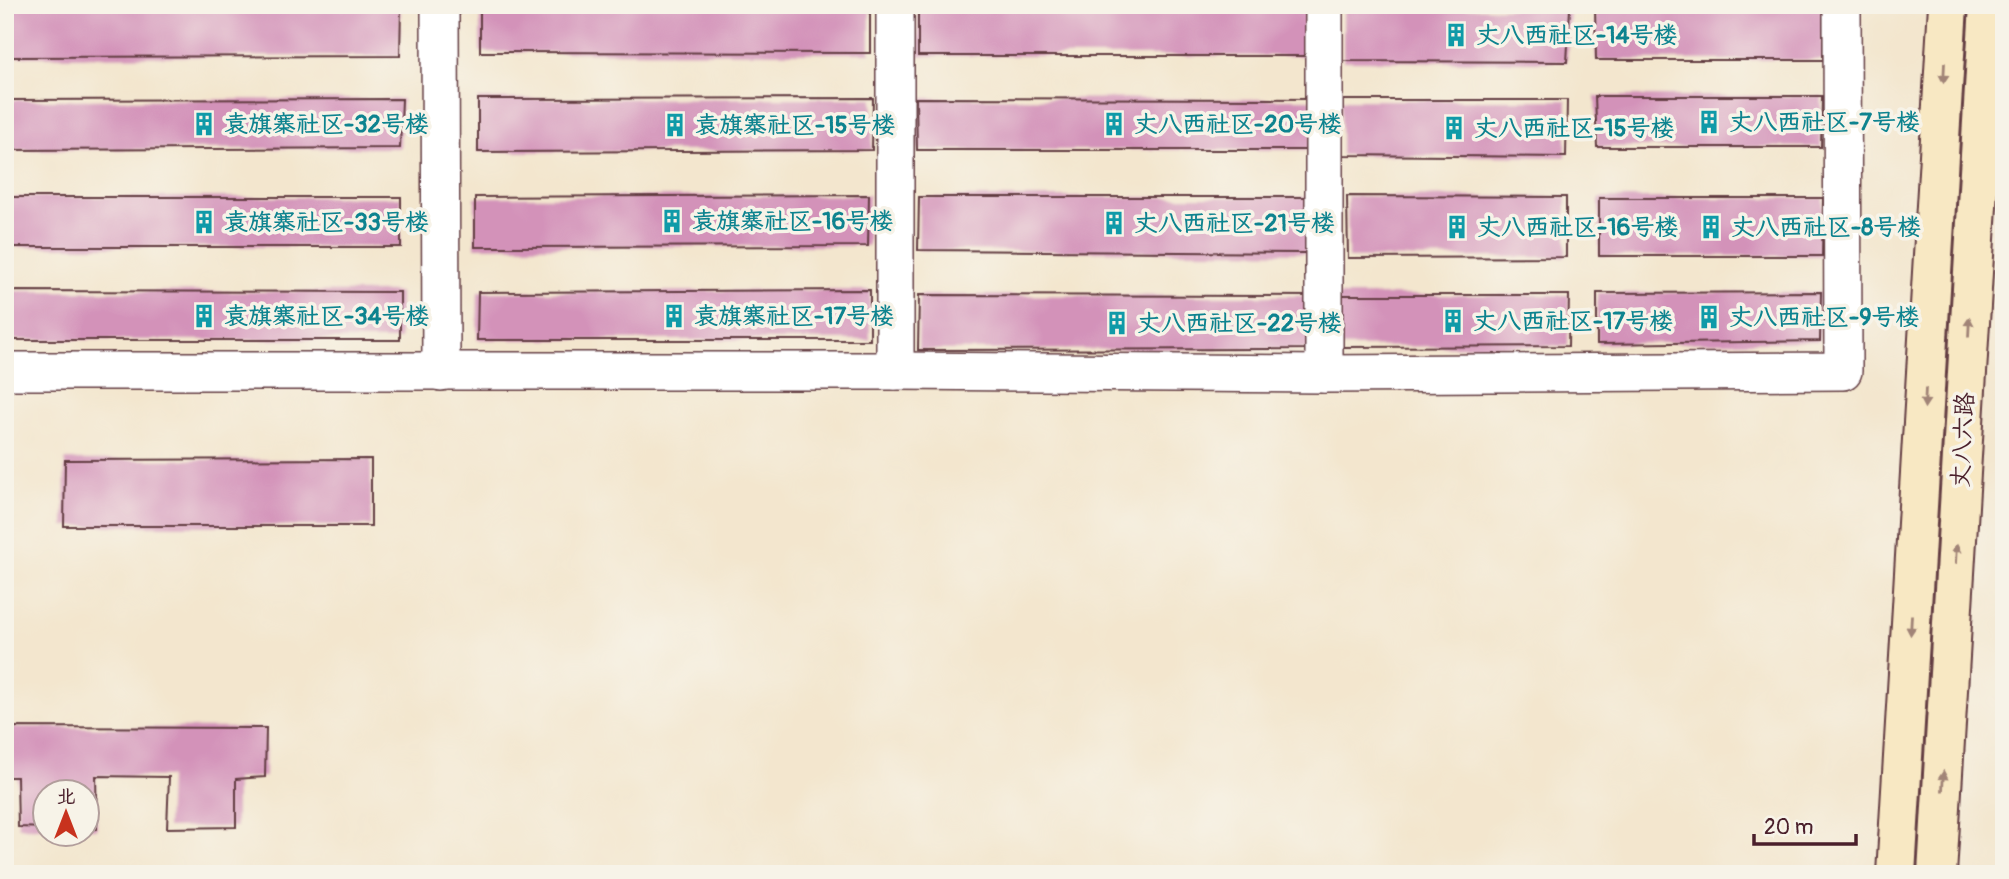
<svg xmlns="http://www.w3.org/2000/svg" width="2009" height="879" viewBox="0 0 2009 879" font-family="Pangolin,'LXGW WenKai TC',sans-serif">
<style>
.building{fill:#d392b9}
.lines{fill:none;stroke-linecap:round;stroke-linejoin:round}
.street-casing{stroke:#633d43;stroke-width:40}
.secondary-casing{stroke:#633d43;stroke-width:42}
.street{stroke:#fff;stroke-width:37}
.secondary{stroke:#f8e8c3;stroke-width:38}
.oneway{fill:#a18477}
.labels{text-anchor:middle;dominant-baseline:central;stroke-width:7;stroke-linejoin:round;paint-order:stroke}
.culture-label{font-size:24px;font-weight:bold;fill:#0d838f;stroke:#f7f3e8;text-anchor:start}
.street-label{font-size:24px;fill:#4a1f2b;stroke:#f7f3e8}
</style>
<rect width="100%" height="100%" fill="#f7f3e8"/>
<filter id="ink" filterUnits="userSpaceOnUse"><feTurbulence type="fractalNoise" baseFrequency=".0143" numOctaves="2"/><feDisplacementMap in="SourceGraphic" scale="14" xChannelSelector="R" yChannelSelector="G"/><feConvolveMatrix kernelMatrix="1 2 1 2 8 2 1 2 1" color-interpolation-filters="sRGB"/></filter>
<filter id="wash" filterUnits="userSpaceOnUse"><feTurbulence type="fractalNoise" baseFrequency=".00686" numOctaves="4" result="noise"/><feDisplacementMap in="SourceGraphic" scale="28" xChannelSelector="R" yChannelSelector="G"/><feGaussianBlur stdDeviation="1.57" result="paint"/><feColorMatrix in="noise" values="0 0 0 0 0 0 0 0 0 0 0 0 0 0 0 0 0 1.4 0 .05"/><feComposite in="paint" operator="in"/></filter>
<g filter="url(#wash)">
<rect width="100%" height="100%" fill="#f3e6ce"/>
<g id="blocks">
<g class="building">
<path d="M7 5H401L400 56 7 57Z"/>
<path d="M480 5H870V53L480 52Z"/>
<path d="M918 5H1312L1310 56H918Z"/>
<path d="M1595 5H1823V60H1596Z"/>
<path d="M1343 7 1570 9 1567 62 1343 61Z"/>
<path d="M1595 96H1822L1821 147H1597Z"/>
<path d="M873 98 872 150 478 152V99Z"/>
<path d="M916 98 1312 99 1311 150H917Z"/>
<path d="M402 99 400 148 7 150V100Z"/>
<path d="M1341 100H1567L1566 157 1341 155Z"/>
<path d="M869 195 868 246 475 247V197Z"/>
<path d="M1347 196 1566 197V257L1348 258Z"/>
<rect x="7" y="197" width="394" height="50"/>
<path d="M919 197H1309L1308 253 918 250Z"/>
<path d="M1599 198H1823L1822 256H1599Z"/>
<path d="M870 290V340H477L478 292Z"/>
<path d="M9 291 400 292V340H9Z"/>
<path d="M1821 292 1820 341 1597 344V293Z"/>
<path d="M919 295 1315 296 1314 349 918 350Z"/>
<path d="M1338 295H1569L1568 346 1339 347Z"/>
<path d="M371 459V526H64L65 460Z"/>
<path d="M5 727 266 728 265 777 236 779V827L167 828 169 777 96 776 97 829H88V792H46V828L18 827 17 777H5Z"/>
</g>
</g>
</g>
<g filter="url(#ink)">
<use href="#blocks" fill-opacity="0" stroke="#633d43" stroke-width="2"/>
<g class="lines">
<g class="street-casing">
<g id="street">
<path d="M440 5 441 372"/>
<path d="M1324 5V374"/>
<path d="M5 371H895L1324 374 1843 371 1842 5"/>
<path d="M895 371V5"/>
</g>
</g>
<g class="secondary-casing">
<g id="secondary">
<path d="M1896 874 1948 5"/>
<path d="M1937 874 1989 5"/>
</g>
</g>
<use href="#street" class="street"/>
<use href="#secondary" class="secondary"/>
</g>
<defs><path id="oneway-solid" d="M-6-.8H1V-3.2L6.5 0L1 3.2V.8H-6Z" transform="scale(1.75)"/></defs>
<g class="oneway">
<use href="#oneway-solid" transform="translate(1944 73) rotate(93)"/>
<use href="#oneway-solid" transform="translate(1969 327) rotate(-87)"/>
<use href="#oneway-solid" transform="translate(1925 398) rotate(93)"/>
<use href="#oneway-solid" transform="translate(1956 554) rotate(-87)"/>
<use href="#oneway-solid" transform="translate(1911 625) rotate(93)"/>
<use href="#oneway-solid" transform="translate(1943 781) rotate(-87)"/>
</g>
</g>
<defs>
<g id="building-bare" transform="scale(1.89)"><path d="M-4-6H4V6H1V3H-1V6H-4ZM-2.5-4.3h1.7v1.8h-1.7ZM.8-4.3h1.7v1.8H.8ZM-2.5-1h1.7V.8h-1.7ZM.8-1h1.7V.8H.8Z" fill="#0f9aa8" stroke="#f7f3e8" stroke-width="2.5" paint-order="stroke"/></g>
</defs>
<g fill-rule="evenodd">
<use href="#building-bare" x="1456" y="35"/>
<use href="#building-bare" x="1709" y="122"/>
<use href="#building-bare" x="204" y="124"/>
<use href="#building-bare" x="1114" y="124"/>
<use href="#building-bare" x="675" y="125"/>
<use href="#building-bare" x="1454" y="128"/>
<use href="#building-bare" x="672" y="221"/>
<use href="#building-bare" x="204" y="222"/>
<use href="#building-bare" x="1114" y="223"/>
<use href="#building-bare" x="1457" y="227"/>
<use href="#building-bare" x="1711" y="227"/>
<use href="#building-bare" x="204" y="316"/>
<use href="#building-bare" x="674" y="316"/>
<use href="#building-bare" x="1709" y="317"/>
<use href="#building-bare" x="1453" y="321"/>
<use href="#building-bare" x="1117" y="323"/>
</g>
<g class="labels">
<g class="culture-label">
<text x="1476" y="35">丈八西社区-14号楼</text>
<text x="1729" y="122">丈八西社区-7号楼</text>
<text x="224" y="124">袁旗寨社区-32号楼</text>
<text x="1134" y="124">丈八西社区-20号楼</text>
<text x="695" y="125">袁旗寨社区-15号楼</text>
<text x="1474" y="128">丈八西社区-15号楼</text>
<text x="692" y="221">袁旗寨社区-16号楼</text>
<text x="224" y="222">袁旗寨社区-33号楼</text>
<text x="1134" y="223">丈八西社区-21号楼</text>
<text x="1477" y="227">丈八西社区-16号楼</text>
<text x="1731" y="227">丈八西社区-8号楼</text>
<text x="224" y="316">袁旗寨社区-34号楼</text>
<text x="694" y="316">袁旗寨社区-17号楼</text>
<text x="1729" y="317">丈八西社区-9号楼</text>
<text x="1473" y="321">丈八西社区-17号楼</text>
<text x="1137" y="323">丈八西社区-22号楼</text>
</g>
<g class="street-label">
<text transform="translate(1963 440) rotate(-87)">丈八六路</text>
</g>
</g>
<rect width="2009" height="879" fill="none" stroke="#f7f3e8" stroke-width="28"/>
<g transform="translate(66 813)"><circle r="33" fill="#f7f3e8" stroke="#b29e9c" stroke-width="2"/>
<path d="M0-5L12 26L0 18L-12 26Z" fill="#c8321e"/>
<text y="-10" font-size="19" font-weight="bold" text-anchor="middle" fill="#4a1f2b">北</text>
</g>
<path d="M1754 834v10h102v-10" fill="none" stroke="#4a1f2b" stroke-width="3.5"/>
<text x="1764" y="834" font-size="21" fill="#4a1f2b" stroke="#f7f3e8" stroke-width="5" paint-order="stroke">20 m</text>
</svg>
